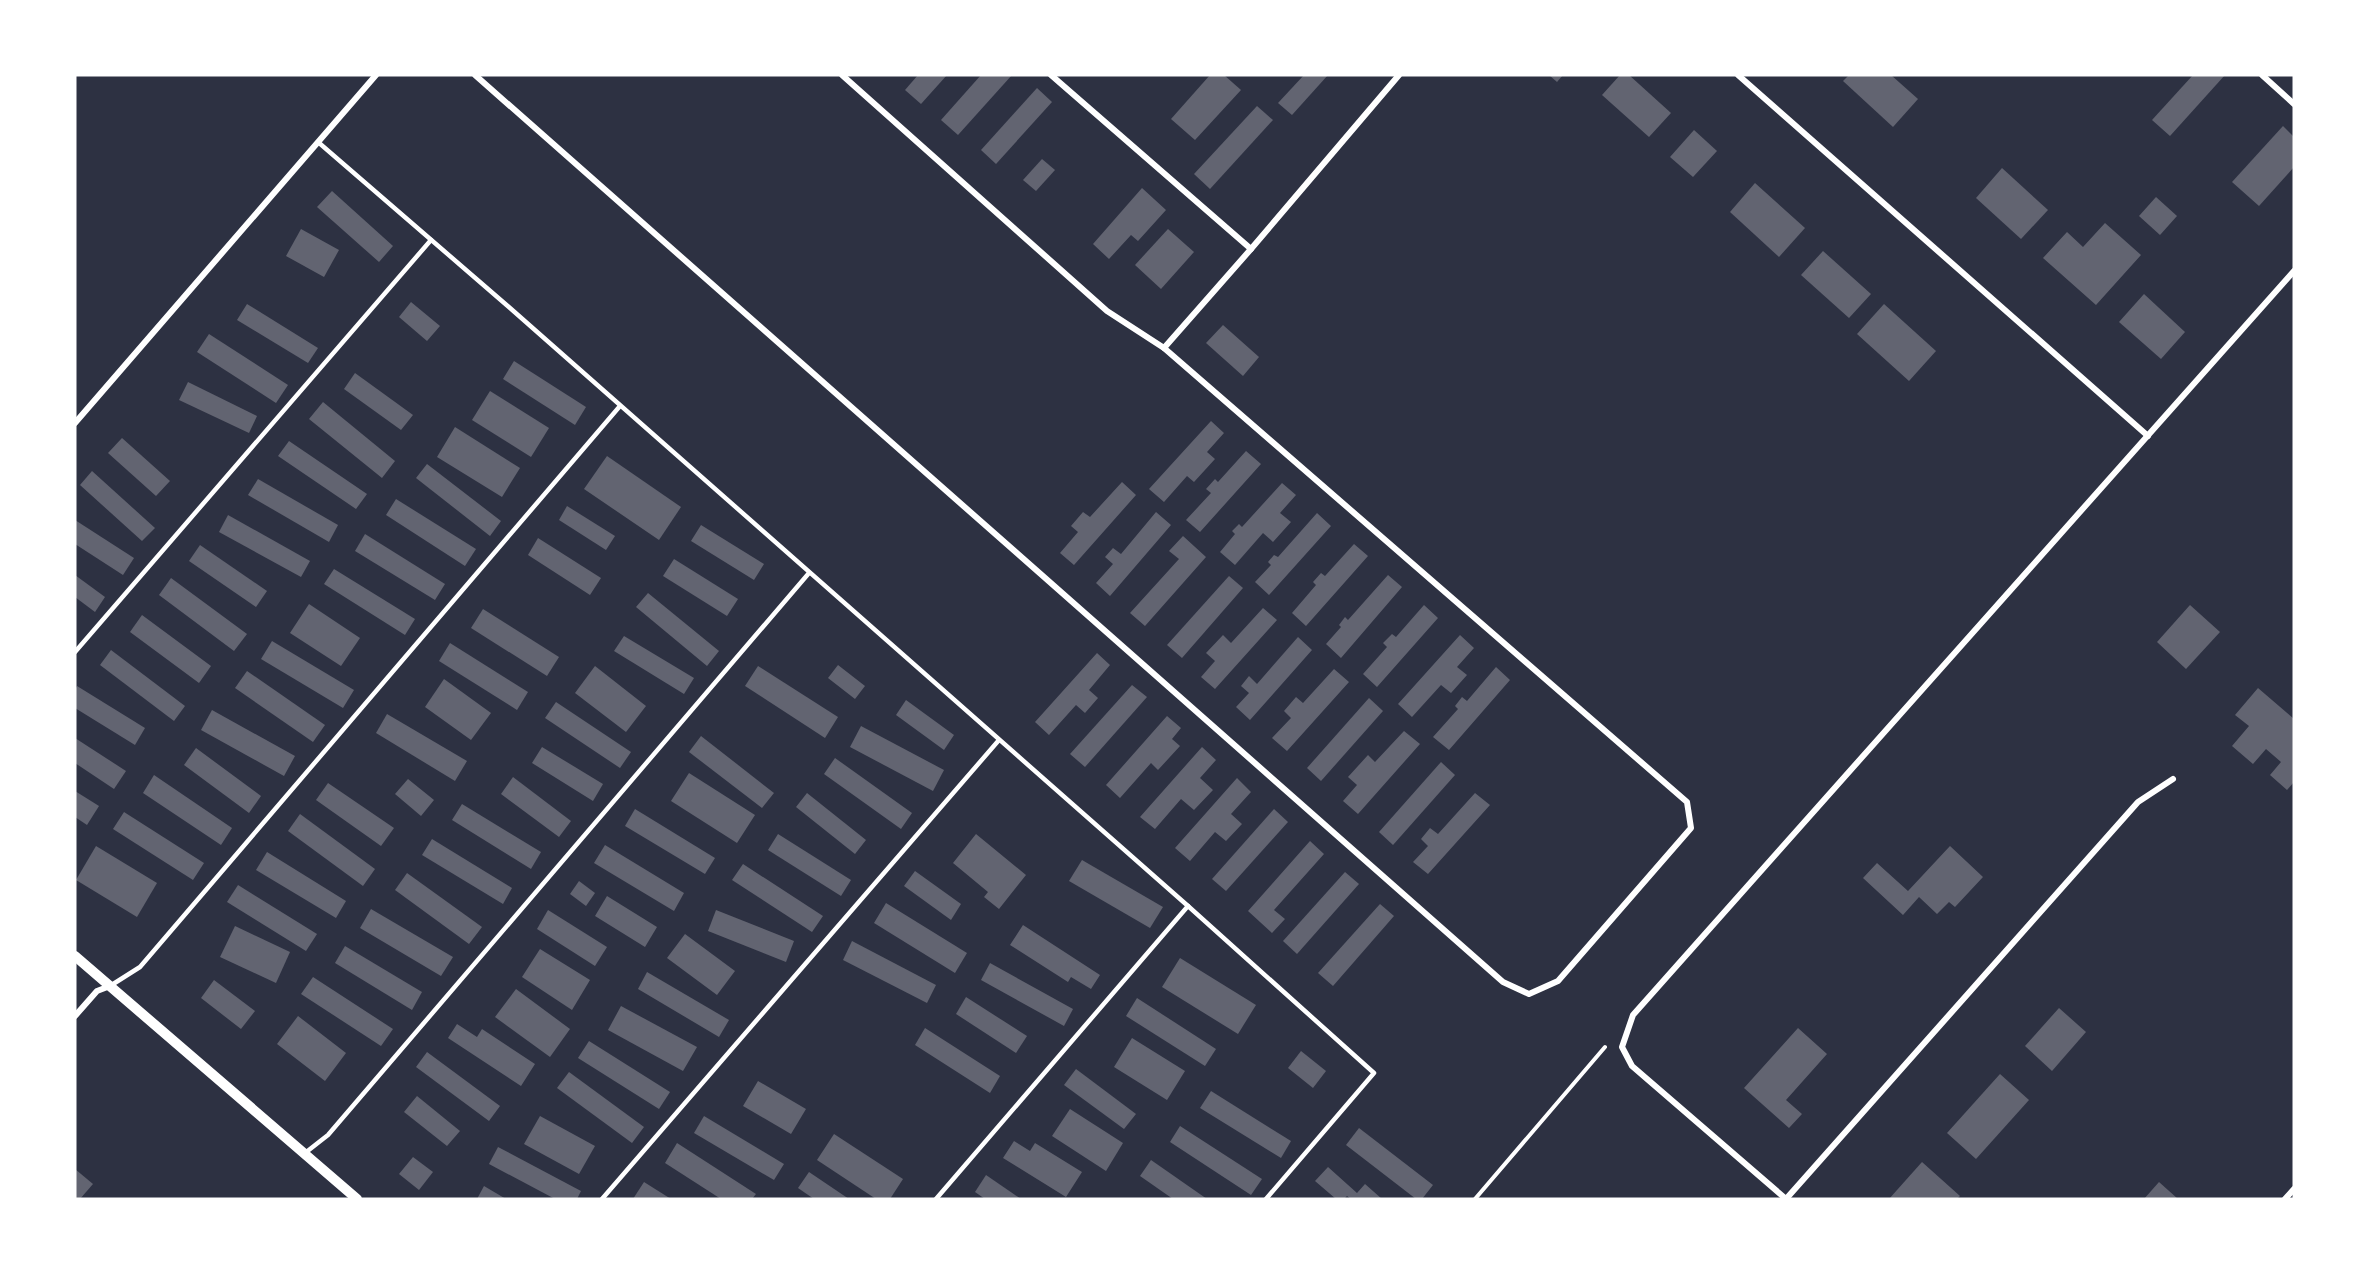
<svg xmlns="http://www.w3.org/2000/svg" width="2369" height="1274" viewBox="0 0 2369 1274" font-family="'Sofia Sans Condensed',sans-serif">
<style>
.building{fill:#626471}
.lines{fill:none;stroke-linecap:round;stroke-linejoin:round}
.path{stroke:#fff;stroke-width:4}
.service{stroke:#fff;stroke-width:4.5}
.minor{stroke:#fff;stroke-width:6}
.tertiary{stroke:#fff;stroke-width:10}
</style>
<rect width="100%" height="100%" fill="#2d3142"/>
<g class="building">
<path d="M918 75H947L921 104 905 90Z"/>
<path d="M981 75H1012L958 135 941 120Z"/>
<path d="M1210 75H1224L1241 90 1195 140 1171 119Z"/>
<path d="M1304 75H1328L1292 115 1278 103Z"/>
<path d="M1549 75H1563L1557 82Z"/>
<path d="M1620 75H1629L1671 113 1649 137 1602 95Z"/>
<path d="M1849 75H1891L1918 99 1893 127 1843 81Z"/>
<path d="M2193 75H2225L2170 136 2152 120Z"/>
<path d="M1037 88 1052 102 996 164 981 150Z"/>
<path d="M1257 106 1273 120 1210 189 1194 174Z"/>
<path d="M2283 126 2294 137V167L2259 206 2232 182Z"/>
<path d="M1694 130 1717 151 1693 177 1670 157Z"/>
<path d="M1042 159 1055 170 1036 191 1023 180Z"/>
<path d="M2002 168 2048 210 2021 239 1976 198Z"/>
<path d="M1755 183 1805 228 1779 257 1730 212Z"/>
<path d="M1142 188 1166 210 1138 241 1131 235 1109 259 1093 244Z"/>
<path d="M332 191 393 246 379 262 317 207Z"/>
<path d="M2156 197 2177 216 2160 235 2139 216Z"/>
<path d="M2105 223 2141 255 2096 305 2043 258 2067 232 2083 247Z"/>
<path d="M301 229 339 250 324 277 286 256Z"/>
<path d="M1168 229 1194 252 1161 289 1135 265Z"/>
<path d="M1823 251 1871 294 1849 318 1801 275Z"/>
<path d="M2144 294 2185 332 2161 359 2119 322Z"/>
<path d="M411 302 440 326 427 341 399 317Z"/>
<path d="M247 304 318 348 308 363 237 320Z"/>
<path d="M1884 304 1936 351 1909 381 1857 334Z"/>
<path d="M1223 325 1259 357 1243 376 1206 343Z"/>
<path d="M209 334 288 385 276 403 197 352Z"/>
<path d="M514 361 586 407 575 425 503 379Z"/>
<path d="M355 373 413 415 401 430 344 389Z"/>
<path d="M188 382 257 416 249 433 179 400Z"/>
<path d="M490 391 549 428 531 457 472 420Z"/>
<path d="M323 402 395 461 382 478 309 419Z"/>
<path d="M1211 421 1224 433 1207 452 1215 459 1194 482 1187 476 1164 502 1149 489Z"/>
<path d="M455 427 520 468 502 497 437 457Z"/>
<path d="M122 438 170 481 156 496 108 453Z"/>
<path d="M289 441 367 494 356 509 278 456Z"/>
<path d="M1246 451 1261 464 1200 532 1186 520 1211 493 1206 489 1215 479 1218 482Z"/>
<path d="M607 456 681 507 659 540 584 489Z"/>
<path d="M427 464 501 521 490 536 416 478Z"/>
<path d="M92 471 155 528 142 541 80 485Z"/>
<path d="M258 479 338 525 329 542 248 495Z"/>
<path d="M1122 482 1136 495 1074 565 1060 553 1078 532 1071 526 1083 512 1090 517Z"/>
<path d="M1282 483 1296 495 1280 513 1291 522 1273 542 1263 533 1235 565 1220 552 1235 534 1232 531 1239 524 1242 527Z"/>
<path d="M396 499 476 549 465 566 386 515Z"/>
<path d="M567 506 615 536 606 550 559 520Z"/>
<path d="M1156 512 1171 525 1110 596 1096 583 1113 564 1105 557 1113 548 1121 554Z"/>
<path d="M1317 513 1331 526 1269 595 1255 582 1271 565 1268 562 1274 555 1278 557Z"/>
<path d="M228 515 310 561 301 577 219 532Z"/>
<path d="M75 520 134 558 123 575 75 544Z"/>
<path d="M701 525 764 564 754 580 691 541Z"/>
<path d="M365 534 445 584 435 600 355 551Z"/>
<path d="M1183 536 1206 557 1145 626 1130 613 1179 559 1169 551Z"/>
<path d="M538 538 601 578 590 595 528 555Z"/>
<path d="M1354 544 1368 556 1306 626 1292 613 1316 585 1313 582 1321 573 1325 576Z"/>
<path d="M200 545 267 591 256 607 189 561Z"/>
<path d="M674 559 738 599 727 616 663 576Z"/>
<path d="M334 569 415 619 405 635 324 584Z"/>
<path d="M75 575 105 597 95 612 75 597Z"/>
<path d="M1388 575 1402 587 1341 658 1326 644 1341 627 1339 625 1345 617 1348 620Z"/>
<path d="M1229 576 1243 588 1182 658 1167 645Z"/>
<path d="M171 578 247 634 234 651 159 595Z"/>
<path d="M648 593 719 651 707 666 636 607Z"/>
<path d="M309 604 360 638 341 666 290 633Z"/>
<path d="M1424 605 1438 618 1377 687 1363 674 1387 647 1383 643 1392 634 1396 637Z"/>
<path d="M2190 605 2220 632 2186 669 2157 642Z"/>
<path d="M1263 608 1277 620 1215 689 1201 677 1215 661 1206 653 1223 635 1231 643Z"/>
<path d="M483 609 559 657 547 676 471 628Z"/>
<path d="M142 615 211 666 199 683 130 632Z"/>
<path d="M1460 635 1474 648 1457 667 1467 675 1451 693 1441 685 1412 717 1398 704Z"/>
<path d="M624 636 694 678 684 694 614 651Z"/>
<path d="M1298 637 1312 650 1250 720 1236 707 1249 693 1241 686 1249 676 1257 684Z"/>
<path d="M272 641 354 690 343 708 261 659Z"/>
<path d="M450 643 528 692 517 710 439 661Z"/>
<path d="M111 650 185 706 174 721 100 665Z"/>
<path d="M1097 653 1110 665 1089 690 1098 698 1085 713 1076 705 1049 735 1035 722Z"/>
<path d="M838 665 865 686 855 699 828 678Z"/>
<path d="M595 666 646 706 626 732 575 693Z"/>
<path d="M758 666 838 717 825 738 745 686Z"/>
<path d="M1496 667 1510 680 1449 750 1433 737 1458 709 1455 706 1462 697 1467 701Z"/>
<path d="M1334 669 1349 682 1287 751 1272 738 1291 718 1284 711 1296 697 1303 703Z"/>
<path d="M247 671 325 725 313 742 235 688Z"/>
<path d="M444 679 491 713 471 740 425 707Z"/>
<path d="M1132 685 1147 697 1085 767 1070 754Z"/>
<path d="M77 686 145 728 135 745 75 708V690Z"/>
<path d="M2258 688 2294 719V782L2287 790 2270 775 2281 762 2266 749 2253 764 2232 746 2249 726 2235 715Z"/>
<path d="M1369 698 1383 711 1321 781 1307 768Z"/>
<path d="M906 700 954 735 944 750 896 715Z"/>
<path d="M556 702 631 752 620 768 545 718Z"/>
<path d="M212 710 295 756 284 776 201 730Z"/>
<path d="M387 714 467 761 455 781 376 733Z"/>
<path d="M1167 716 1181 728 1172 739 1180 746 1158 770 1151 763 1120 798 1106 785Z"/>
<path d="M861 726 944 770 933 791 850 747Z"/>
<path d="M1404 731 1420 744 1358 814 1343 801 1357 785 1348 777 1368 755 1375 762Z"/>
<path d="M701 736 774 793 762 808 689 752Z"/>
<path d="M75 738 126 771 114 789 75 763Z"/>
<path d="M542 747 603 784 593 801 532 763Z"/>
<path d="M1202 747 1216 760 1200 778 1213 790 1194 810 1181 799 1155 829 1140 817Z"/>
<path d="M196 748 261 796 249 813 184 765Z"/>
<path d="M835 758 912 813 901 829 824 774Z"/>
<path d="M1441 762 1455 775 1393 845 1379 832Z"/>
<path d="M689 773 755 815 737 843 671 801Z"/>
<path d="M154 775 232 828 221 845 143 793Z"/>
<path d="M513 777 571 821 559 837 501 794Z"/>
<path d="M1237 778 1251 792 1231 814 1242 824 1226 841 1215 832 1190 861 1175 848Z"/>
<path d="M408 779 434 800 421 816 395 794Z"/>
<path d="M328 783 394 828 381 846 316 800Z"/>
<path d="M75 791 99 806 87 825 75 817Z"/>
<path d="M807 793 866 840 855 854 796 807Z"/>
<path d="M1475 793 1490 805 1428 874 1413 862 1428 846 1421 839 1430 828 1438 834Z"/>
<path d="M462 804 541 852 531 869 452 820Z"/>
<path d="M635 809 715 858 705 874 625 826Z"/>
<path d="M1274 809 1288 822 1226 891 1212 879Z"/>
<path d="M124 812 204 863 193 880 113 829Z"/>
<path d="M300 814 375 869 363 886 288 831Z"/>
<path d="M778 834 851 880 841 896 768 850Z"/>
<path d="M976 834 1026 875 999 909 984 897 988 892 953 863Z"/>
<path d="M432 839 512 888 503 904 422 855Z"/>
<path d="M1310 841 1324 854 1274 910 1285 919 1272 933 1248 911Z"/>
<path d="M605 845 684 893 674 911 594 863Z"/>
<path d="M96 846 157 883 137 917 76 880Z"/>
<path d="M1950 846 1983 877 1955 907 1949 902 1937 914 1919 897 1903 915 1863 878 1877 863 1908 891Z"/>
<path d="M267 852 346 901 336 918 256 870Z"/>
<path d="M1082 860 1163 907 1150 928 1069 881Z"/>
<path d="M743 864 823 916 812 932 732 880Z"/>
<path d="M915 871 961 904 951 920 904 886Z"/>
<path d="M1345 872 1359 884 1297 954 1283 941Z"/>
<path d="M407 873 482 927 469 944 395 890Z"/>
<path d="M579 881 595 893 586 906 570 894Z"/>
<path d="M238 885 317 934 306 951 227 902Z"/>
<path d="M607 896 657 927 645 947 595 916Z"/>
<path d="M886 903 967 953 955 973 874 923Z"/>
<path d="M1380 904 1394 916 1333 986 1318 973Z"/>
<path d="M371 909 453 957 441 976 360 928Z"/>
<path d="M548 910 607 947 595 966 537 929Z"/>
<path d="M716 910 794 941 786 962 708 931Z"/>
<path d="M1023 925 1100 975 1091 989 1071 977 1068 982 1010 945Z"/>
<path d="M235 926 290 952 276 983 220 957Z"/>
<path d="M685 934 735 971 717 995 667 958Z"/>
<path d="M852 941 936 985 927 1003 843 960Z"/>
<path d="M345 946 422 992 412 1010 335 963Z"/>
<path d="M540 949 590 980 572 1010 522 977Z"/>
<path d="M1180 958 1256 1005 1238 1034 1162 987Z"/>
<path d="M990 963 1073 1009 1064 1026 981 980Z"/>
<path d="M647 972 729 1020 719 1037 638 989Z"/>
<path d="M313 977 393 1029 381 1046 301 994Z"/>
<path d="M214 980 255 1011 241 1029 201 998Z"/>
<path d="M516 989 570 1029 550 1057 495 1017Z"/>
<path d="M966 997 1027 1036 1016 1053 956 1014Z"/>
<path d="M1137 998 1216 1049 1205 1066 1126 1016Z"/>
<path d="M621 1006 697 1047 683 1071 608 1030Z"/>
<path d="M2059 1008 2086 1032 2052 1071 2025 1046Z"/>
<path d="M298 1016 346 1053 325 1081 277 1044Z"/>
<path d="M457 1024 477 1037 482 1029 535 1064 521 1086 448 1038Z"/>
<path d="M925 1028 1000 1076 990 1093 915 1045Z"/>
<path d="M1798 1028 1827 1054 1786 1100 1802 1114 1789 1128 1744 1088Z"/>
<path d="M1132 1038 1185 1071 1167 1100 1114 1067Z"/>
<path d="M589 1041 670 1092 659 1109 578 1058Z"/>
<path d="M1301 1051 1326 1071 1313 1088 1288 1068Z"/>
<path d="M427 1052 500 1106 489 1121 416 1067Z"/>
<path d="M1076 1069 1136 1114 1124 1129 1064 1085Z"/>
<path d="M569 1072 644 1127 632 1143 557 1088Z"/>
<path d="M2000 1074 2029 1100 1976 1159 1947 1133Z"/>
<path d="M758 1081 806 1109 791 1134 743 1106Z"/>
<path d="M1211 1091 1291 1141 1281 1158 1200 1108Z"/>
<path d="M417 1096 460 1131 447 1146 404 1112Z"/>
<path d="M1070 1109 1123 1143 1106 1171 1052 1136Z"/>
<path d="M540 1116 595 1146 579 1174 524 1144Z"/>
<path d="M704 1116 784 1164 774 1180 694 1133Z"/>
<path d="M1180 1126 1262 1179 1251 1195 1170 1142Z"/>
<path d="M1359 1128 1433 1185 1422 1199H1416L1346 1145Z"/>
<path d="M834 1134 903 1179 890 1199H876L817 1160Z"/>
<path d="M1014 1141 1030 1151 1035 1143 1082 1172 1066 1197 1003 1158Z"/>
<path d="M677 1143 756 1194 752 1199H721L665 1163Z"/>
<path d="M498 1147 581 1191 577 1199H555L489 1164Z"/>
<path d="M413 1157 433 1172 419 1190 399 1174Z"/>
<path d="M1151 1160 1207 1199H1173L1140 1176Z"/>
<path d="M1922 1162 1960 1196 1957 1199H1889Z"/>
<path d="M1328 1167 1357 1193 1365 1184 1382 1199H1351L1347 1196 1344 1199H1336L1315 1181Z"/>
<path d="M75 1169 93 1184 80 1199H75Z"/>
<path d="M809 1172 849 1199H814L798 1188Z"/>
<path d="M986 1175 1021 1199H985L975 1192Z"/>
<path d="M644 1182 671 1199H633Z"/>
<path d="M2159 1182 2178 1199H2144Z"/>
<path d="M484 1186 506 1199H477Z"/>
</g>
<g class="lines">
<path class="path" d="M1475 1199 1605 1047"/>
<g class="service">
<path d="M318 142 510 308 1188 906 1374 1073 1266 1199"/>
<path d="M75 652 431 240"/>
<path d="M110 986 140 967 620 406"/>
<path d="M305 1153 328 1135 809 573"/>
<path d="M602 1199 999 740"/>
<path d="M936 1199 1188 906"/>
</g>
<g class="minor">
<path d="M475 75 1503 982 1529 994 1558 981 1691 828 1687 802 1164 348 1107 311 842 75"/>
<path d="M1051 75 1251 249"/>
<path d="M1738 75 2148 436"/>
<path d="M2262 75 2294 104"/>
<path d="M1164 348 1251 249 1399 75"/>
<path d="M75 423 376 75"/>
<path d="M75 1016 97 991 110 986"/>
<path d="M1786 1199 1632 1066 1622 1047 1633 1015 2294 271"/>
<path d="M1786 1199 2138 802 2173 779"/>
<path d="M2285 1199 2294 1189"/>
</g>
<path class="tertiary" d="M75 956 357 1199"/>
</g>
<rect width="2369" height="1274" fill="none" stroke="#ffffff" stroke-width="153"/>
</svg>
